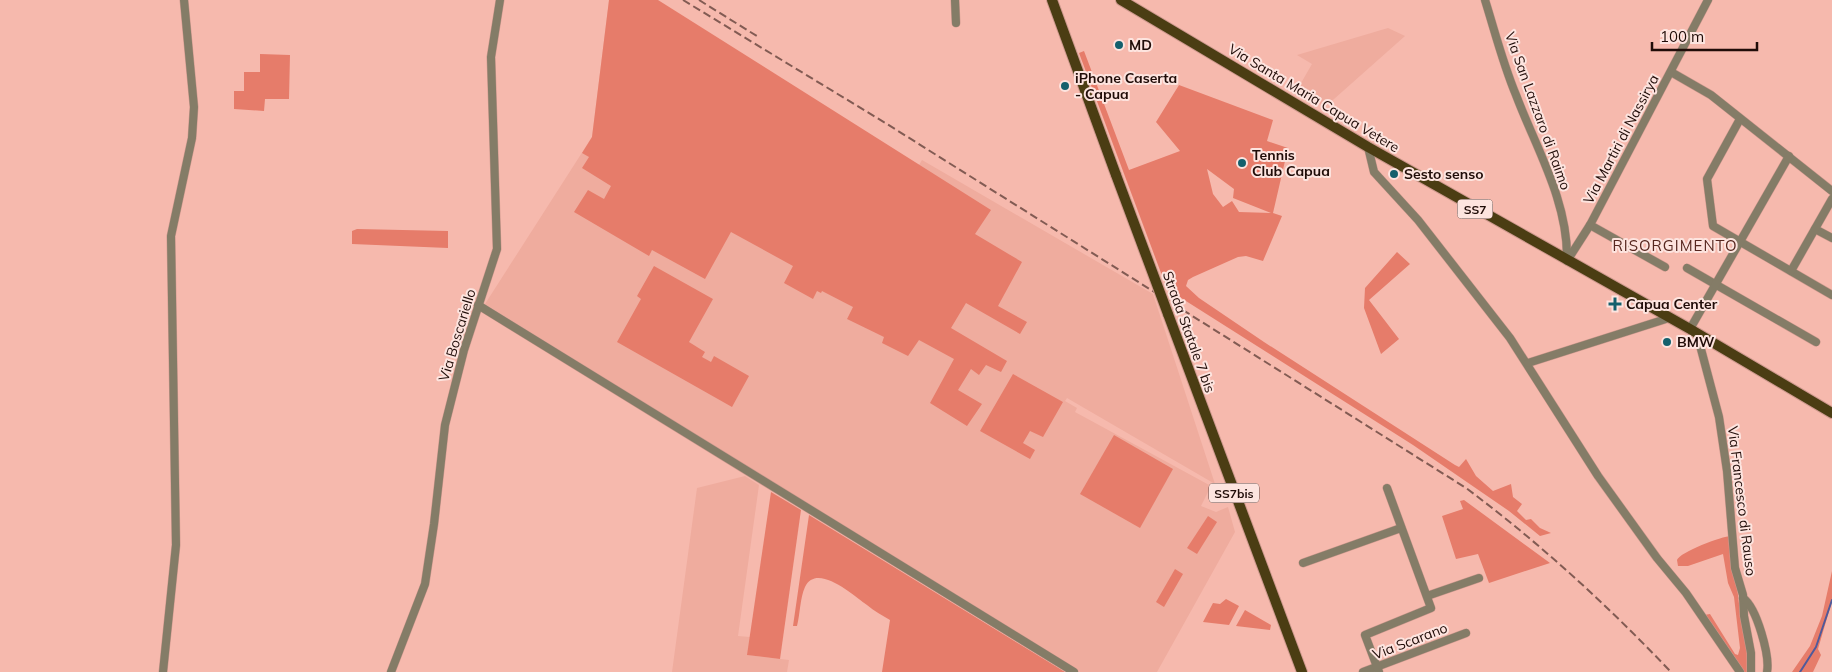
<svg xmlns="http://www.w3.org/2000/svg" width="1832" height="672" viewBox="0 0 1832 672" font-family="Mulish,sans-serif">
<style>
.built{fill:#efac9e}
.green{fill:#e67c6a;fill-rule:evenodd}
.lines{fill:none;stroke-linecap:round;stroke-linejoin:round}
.stream{stroke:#505a9a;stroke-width:2}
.minor-casing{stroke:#cf9a8f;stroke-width:9}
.major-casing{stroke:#cf9a8f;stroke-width:12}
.minor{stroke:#847c67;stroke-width:8}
.major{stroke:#4b3d13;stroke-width:10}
.rail{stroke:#825b53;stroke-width:2;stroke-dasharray:8 4;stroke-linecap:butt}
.major-bridge-casing{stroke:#cf9a8f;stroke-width:12;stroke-linecap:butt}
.major-bridge{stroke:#4b3d13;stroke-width:10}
.poi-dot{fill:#14606d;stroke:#fde4df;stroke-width:2}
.labels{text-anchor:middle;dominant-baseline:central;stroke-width:4;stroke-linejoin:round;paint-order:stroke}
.shield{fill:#fde4df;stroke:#624d48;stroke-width:1}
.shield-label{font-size:12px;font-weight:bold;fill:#200c08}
.poi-label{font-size:14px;font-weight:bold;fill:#200c08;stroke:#fde4df;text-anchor:start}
.street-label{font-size:14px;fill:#200c08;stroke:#fde4df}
.neighbourhood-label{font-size:15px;letter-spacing:1px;fill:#57271f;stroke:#fde4df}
</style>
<rect width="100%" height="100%" fill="#f6b9ad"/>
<g class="built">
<path d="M609 0 919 165 922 160 1153 294 1215 484 1067 398 1065 401 1077 408 1075 412 1211 486 1201 506 1216 512 1228 507 1235 532 1157 672H1080L485 304 592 137Z"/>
<path d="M1388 28 1405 36 1325 107 1297 90 1312 64 1297 55Z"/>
<path d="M745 476 759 485 738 636 750 637 748 655 789 660 787 672H672L697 488Z"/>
</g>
<g class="green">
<path d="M609 0H658L991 210 975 234 1022 262 998 306 1027 322 1020 334 966 303 951 328 1007 361 1001 372 986 365 979 375 971 369 958 390 982 404 967 426 930 403 954 359 919 340 908 356 882 343 884 337 847 319 853 307 822 291 821 293 817 291 813 299 784 283 793 266 731 232 705 279 652 250 649 256 574 212 588 190 604 199 611 186 582 168 589 157 582 153 592 137Z"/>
<path d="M1084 51 1129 170 1180 151 1156 122 1179 85 1273 120 1267 141 1288 148 1273 213 1282 216 1263 261 1246 256 1238 257 1193 277 1188 280 1186 286 1199 298 1264 342 1455 465 1459 467 1466 459 1476 476 1493 491 1511 484 1513 497 1522 504 1517 511 1526 520 1531 519 1540 528 1551 533 1540 536 1509 511 1413 445 1167 289 1079 53ZM1207 169 1234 189 1233 198 1271 213 1239 212 1232 201 1223 207 1213 194Z"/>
<path d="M260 54 290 55 289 99H265L264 111 234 109V91H244V72H260Z"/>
<path d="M357 229 448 231V248L352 244V231Z"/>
<path d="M1397 252 1410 264 1369 300 1399 339 1381 354 1364 308 1365 288Z"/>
<path d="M654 266 713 299 689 342 705 352 702 357 711 362 714 356 749 376 732 407 617 342 641 299 637 296Z"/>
<path d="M1013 374 1063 402 1043 437 1030 431 1023 443 1035 450 1030 459 980 431Z"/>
<path d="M1114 435 1173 469 1140 528 1080 494Z"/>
<path d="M771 492 801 510 780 659 747 655Z"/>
<path d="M1464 500 1550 563 1489 583 1478 554 1456 559 1442 516 1463 509 1460 501Z"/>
<path d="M809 515 1065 672H882L890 620C882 615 874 611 867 605 854 596 817 562 805 587 800 598 800 614 797 626H793Z"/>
<path d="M1208 516 1217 522 1197 554 1187 548Z"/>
<path d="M1731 536 1740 612 1747 651V672H1742L1704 615 1710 614 1735 654 1738 655 1740 648 1734 597 1728 583 1723 554 1688 566H1678L1677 560C1680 552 1722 536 1731 536Z"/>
<path d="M1175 569 1183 574 1164 607 1156 602Z"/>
<path d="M1832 571V601L1818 649 1821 655 1813 672H1792L1810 646 1822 616Z"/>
<path d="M1226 599 1239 606 1229 625 1203 622 1213 603 1220 604Z"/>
<path d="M1245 610 1271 625 1270 630 1236 626Z"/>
</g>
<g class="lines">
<path class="stream" d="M1800 672 1816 647 1832 600"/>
<g class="minor-casing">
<g id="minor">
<path d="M955 0 956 23"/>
<path d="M1485 0C1495 32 1503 64 1516 95 1536 148 1568 201 1567 259"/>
<path d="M1671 72 1711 95 1832 191"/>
<path d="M1740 119 1707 179 1713 226 1832 295"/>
<path d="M1368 147 1374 172 1418 220 1510 338 1598 476 1657 558 1686 593 1740 672"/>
<path d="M1590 225 1665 267"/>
<path d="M1815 229 1832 238"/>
<path d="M1567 261 1590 225 1708 0"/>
<path d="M1687 268 1816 342"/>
<path d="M1791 271 1832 199"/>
<path d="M478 305 1074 672"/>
<path d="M1690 329 1789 156"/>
<path d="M1697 334 1719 417 1727 471 1735 568 1743 595 1744 616 1751 653V672"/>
<path d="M1528 363 1669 318"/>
<path d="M1303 563 1401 528"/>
<path d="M1427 596 1479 578"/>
<path d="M1743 598C1757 608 1770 656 1767 672"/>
<path d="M163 672 176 545 171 236 192 138 194 107 184 0"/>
<path d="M391 672 425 584 434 524 445 425 464 350 497 249 491 57 500 0"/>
<path d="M1363 672 1466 633"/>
<path d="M1379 672 1365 635 1431 608 1387 488"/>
</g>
</g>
<g class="major-casing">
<g id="major">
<path d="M1052 0 1116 175"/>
<path d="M1121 0 1368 147 1690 329 1832 413"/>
<path d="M1168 314 1302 672"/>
</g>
</g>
<use href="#minor" class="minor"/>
<use href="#major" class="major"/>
<g class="rail">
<path d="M683 0 887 124 1466 488C1541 544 1607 605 1671 672"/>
<path d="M699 0 760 38"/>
</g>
<g class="major-bridge-casing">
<path id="major-bridge" d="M1116 175 1168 314"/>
</g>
<use href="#major-bridge" class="major-bridge"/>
</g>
<g class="poi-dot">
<circle cx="1119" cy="45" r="5"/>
<circle cx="1065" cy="86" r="5"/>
<circle cx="1242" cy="163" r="5"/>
<circle cx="1394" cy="174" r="5"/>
<path d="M1612.5 296.5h5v5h5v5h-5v5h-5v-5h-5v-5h5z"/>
<circle cx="1667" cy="342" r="5"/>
</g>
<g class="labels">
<g class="shield">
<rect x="1457.5" y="199.5" width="35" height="19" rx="4"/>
<rect x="1209" y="483.5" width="50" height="19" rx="4"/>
</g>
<g class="shield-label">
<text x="1475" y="209">SS7</text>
<text x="1234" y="493">SS7bis</text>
</g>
<g class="poi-label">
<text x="1129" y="45">MD</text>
<text x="1075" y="78">iPhone Caserta<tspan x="1075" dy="16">- Capua</tspan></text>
<text x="1252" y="155">Tennis<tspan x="1252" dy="16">Club Capua</tspan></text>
<text x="1404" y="174">Sesto senso</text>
<text x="1626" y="304">Capua Center</text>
<text x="1677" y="342">BMW</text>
</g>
<g class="street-label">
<text transform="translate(1314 98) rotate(31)">Via Santa Maria Capua Vetere</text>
<text transform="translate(1538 111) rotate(70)">Via San Lazzaro di Raimo</text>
<text transform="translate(1621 139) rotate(-62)">Via Martiri di Nassirya</text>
<text transform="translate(1189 332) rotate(70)">Strada Statale 7 bis</text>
<text transform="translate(457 335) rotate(-73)">Via Boscariello</text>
<text transform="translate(1742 501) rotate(83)">Via Francesco di Rauso</text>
<text transform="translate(1410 641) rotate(-21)">Via Scarano</text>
</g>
<g class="neighbourhood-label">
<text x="1675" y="245">RISORGIMENTO</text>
</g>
</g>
<path d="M1652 42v8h105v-8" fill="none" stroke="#200c08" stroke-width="2.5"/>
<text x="1660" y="42" font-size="15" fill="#200c08" stroke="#fde4df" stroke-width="4" paint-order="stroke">100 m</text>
</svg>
